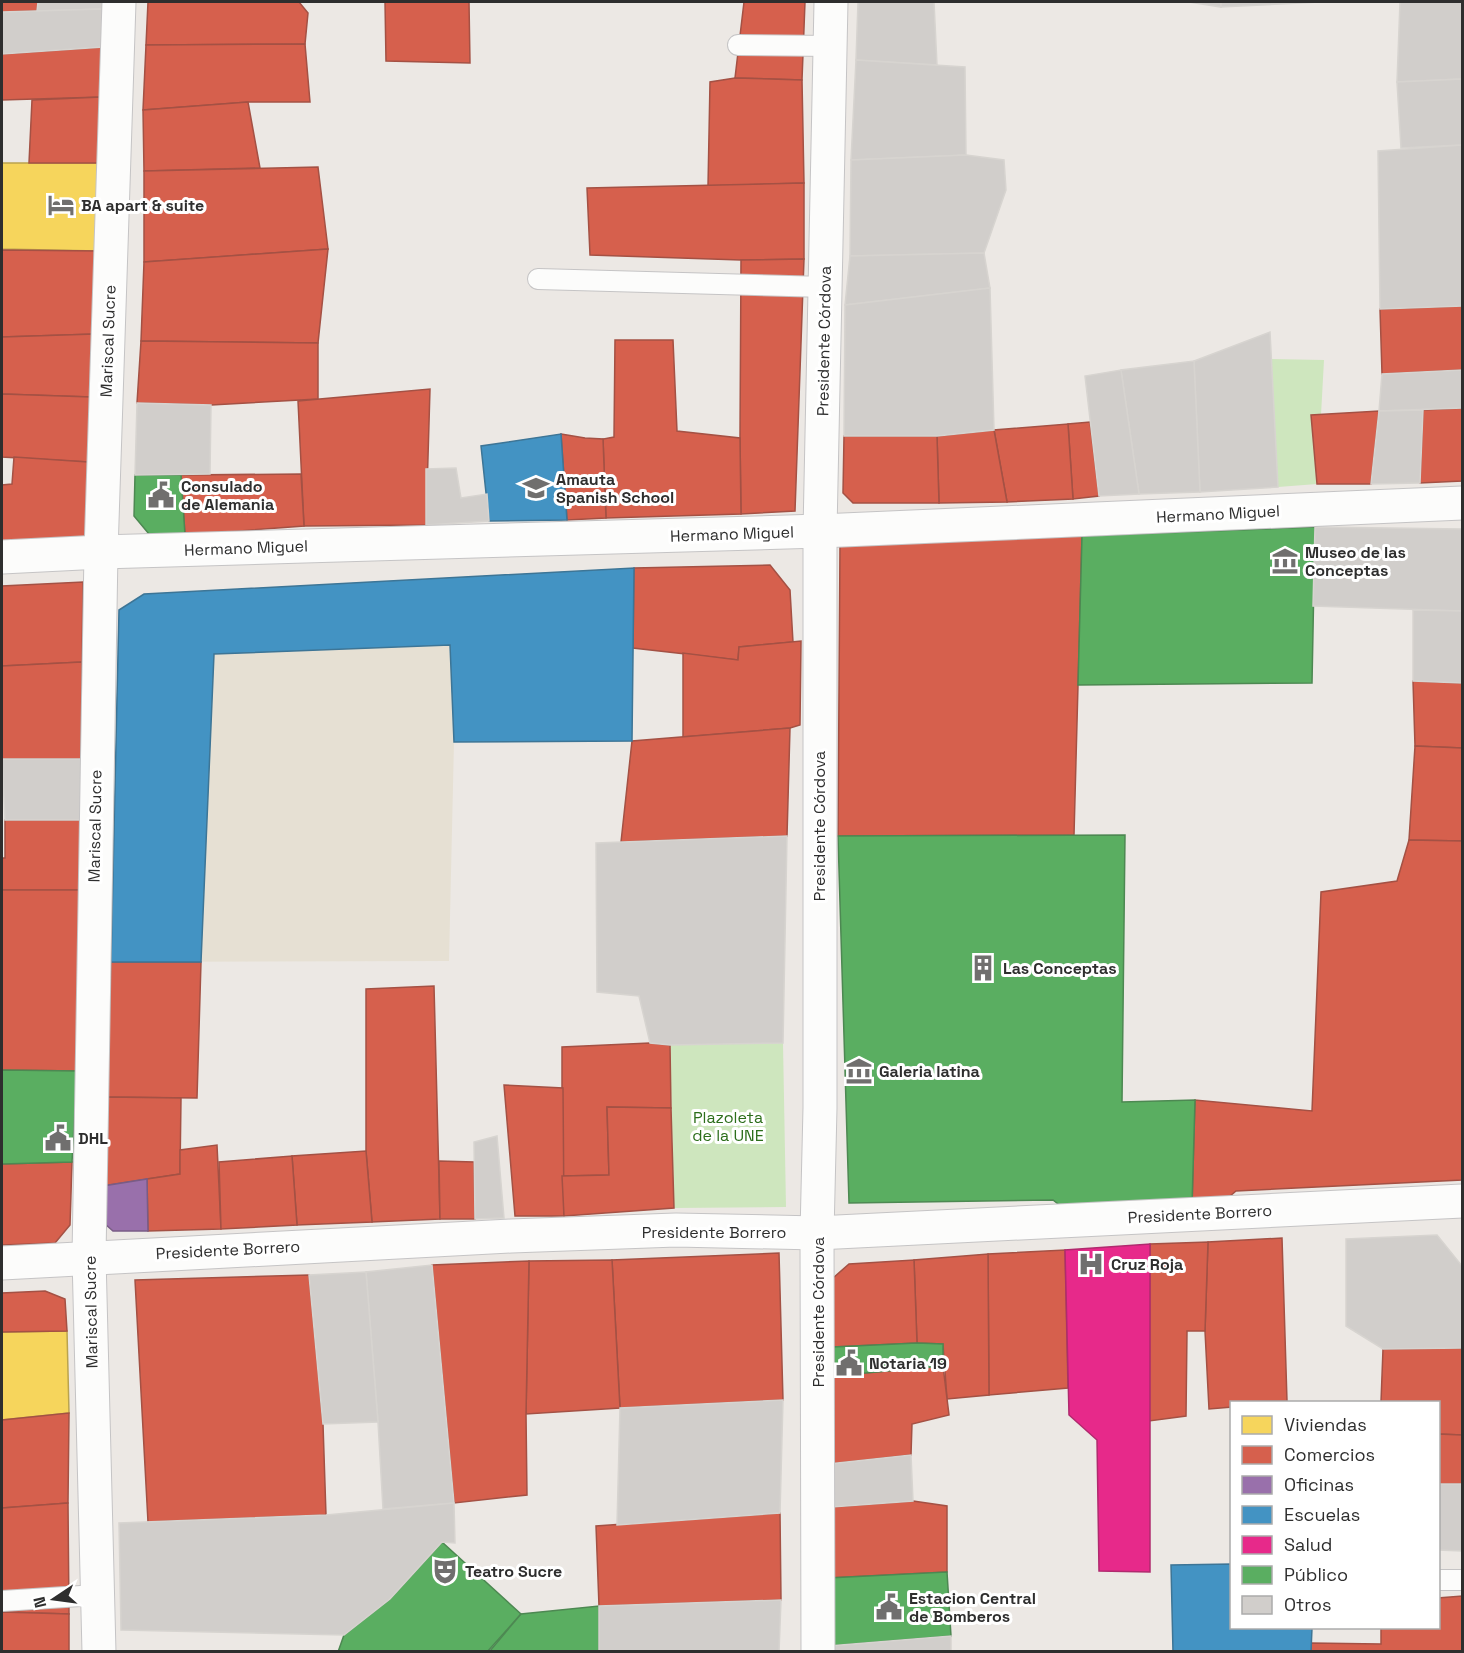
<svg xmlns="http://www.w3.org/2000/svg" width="1464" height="1653" viewBox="0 0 1464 1653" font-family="'Space Grotesk',sans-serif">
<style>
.education{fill:#e6e0d3}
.green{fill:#cee6be}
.homes{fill:#f6d55c;stroke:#baa34e;stroke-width:1.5}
.shops{fill:#d6604d;stroke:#a45144;stroke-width:1.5}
.offices{fill:#9970ab;stroke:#795c86;stroke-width:1.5}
.schools{fill:#4393c3;stroke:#3d7596;stroke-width:1.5}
.health{fill:#e7298a;stroke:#b02a6e;stroke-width:1.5}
.public{fill:#5aae61;stroke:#4d8852;stroke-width:1.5}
.building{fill:#d1cecb;stroke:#d7d4d0;stroke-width:1.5}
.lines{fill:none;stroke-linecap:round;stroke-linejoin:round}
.lane-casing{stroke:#c5c4c5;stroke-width:22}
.street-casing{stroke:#c5c4c5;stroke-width:35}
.lane{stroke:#fcfcfb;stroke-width:20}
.street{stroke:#fcfcfb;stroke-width:33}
.labels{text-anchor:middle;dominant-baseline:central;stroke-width:6;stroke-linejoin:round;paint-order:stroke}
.poi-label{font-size:16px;font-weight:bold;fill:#2e2e2e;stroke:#fff;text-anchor:start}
.street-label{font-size:16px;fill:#2e2e2e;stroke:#fff}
.park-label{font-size:16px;fill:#2c6e1b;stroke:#fff}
</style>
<rect width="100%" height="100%" fill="#ece8e4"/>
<path class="education" d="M634 568 632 741 454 742 449 961 111 962 119 610 144 594Z"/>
<g class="green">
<path d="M1271 359 1324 360 1321 415 1311 416 1317 484 1278 487Z"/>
<path d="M783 1043 786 1207 674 1208 670 1045Z"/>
</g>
<g class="homes">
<path d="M2 163H100L98 251 2 249Z"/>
<path d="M67 1331 69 1413 2 1420V1332Z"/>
</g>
<g class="shops">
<path d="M2 2H38L37 11 2 12Z"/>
<path d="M148 2H299L308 13 305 44 146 45Z"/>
<path d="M385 2H469L470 63 386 61Z"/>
<path d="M744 2H805L802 80 735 78Z"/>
<path d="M305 44 310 102H248L143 110 146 45Z"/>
<path d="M103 47 102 97 2 100V54Z"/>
<path d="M735 78 802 80 804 183 708 186 710 82Z"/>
<path d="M102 97 100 163H29L32 100Z"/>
<path d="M248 102 260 168 144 171 143 110Z"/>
<path d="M318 167 328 249 144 262V171Z"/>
<path d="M804 183V259L741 260 590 255 587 188Z"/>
<path d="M328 249 318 343 141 341 144 262Z"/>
<path d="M2 250 98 251 95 334 2 337Z"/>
<path d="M804 259 795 511 741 514 740 438 741 260Z"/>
<path d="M1462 306V370L1382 374 1380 309Z"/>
<path d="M95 334 91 397 2 394V337Z"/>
<path d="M615 340H673L677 431 740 438 741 514 606 518 603 439 614 437Z"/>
<path d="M141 341 318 343V399L211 405 137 403Z"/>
<path d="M430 389 426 525 304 526 298 401Z"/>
<path d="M2 394 91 397 88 462 2 457Z"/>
<path d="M1462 408V481L1420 483 1423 410Z"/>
<path d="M1379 411 1371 484H1317L1311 415Z"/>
<path d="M1090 422 1099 496 1073 499 1068 424Z"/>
<path d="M1068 424 1073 499 1007 502 994 430Z"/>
<path d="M994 430 1007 502 939 503 937 436Z"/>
<path d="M561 434 585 438 603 439 606 518 567 520Z"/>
<path d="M844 436H937L939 503H853L843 493Z"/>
<path d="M14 457 88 462 85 538 2 542V485L12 484Z"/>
<path d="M301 474 304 526 185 535 181 475Z"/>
<path d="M1082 536 1074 835 838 836 840 545Z"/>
<path d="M770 565 790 590 793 642 739 647 738 660 633 648 634 568Z"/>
<path d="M83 582 82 662 2 666V586Z"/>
<path d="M801 641 800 725 790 728 683 737V653L738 660 739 647Z"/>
<path d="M82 662 81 759H2V666Z"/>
<path d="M1413 681 1462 683V748L1415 746Z"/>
<path d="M790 728 787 836 621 842 632 741Z"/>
<path d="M1415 746 1462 748V841L1409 840Z"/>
<path d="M5 820H80V890H2V858H5Z"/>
<path d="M1409 840 1462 841V1180L1236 1191 1222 1203 1192 1206 1195 1100 1312 1111 1321 892 1397 881Z"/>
<path d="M2 890H80L77 1071 2 1070Z"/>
<path d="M111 962H201L197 1098 107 1097Z"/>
<path d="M434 986 440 1219 372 1222 366 1151V989Z"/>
<path d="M650 1043 670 1045 671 1108 607 1107 609 1175 562 1176V1047Z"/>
<path d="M504 1085 563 1088 564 1216H515Z"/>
<path d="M107 1097 181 1098 180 1174 103 1186Z"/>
<path d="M607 1107 671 1108 674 1208 564 1216 562 1176 609 1175Z"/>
<path d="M217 1145 221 1229 148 1231 147 1179 180 1174V1150Z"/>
<path d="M366 1151 372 1222 297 1225 292 1156Z"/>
<path d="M292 1156 297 1225 221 1229 219 1162Z"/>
<path d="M439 1161 474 1162 475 1219H440Z"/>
<path d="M72 1162 70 1225 55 1243 2 1245V1164Z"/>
<path d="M1282 1238 1287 1401 1232 1402V1407L1209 1409 1205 1331 1208 1242Z"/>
<path d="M1208 1242 1205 1331H1187L1186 1416 1149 1421 1150 1244Z"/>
<path d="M1065 1250 1068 1388 989 1395 988 1254Z"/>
<path d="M779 1253 783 1400 620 1408 612 1260Z"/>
<path d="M988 1254 989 1395 947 1399 943 1344 917 1343 914 1260Z"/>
<path d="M612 1260 620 1408 526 1414 529 1261Z"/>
<path d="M914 1260 917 1343 833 1347V1278L849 1264Z"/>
<path d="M529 1261 526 1414 527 1495 454 1503 432 1265Z"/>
<path d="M309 1275 323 1424 326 1515 148 1522 135 1280Z"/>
<path d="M45 1291 65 1299 67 1331 2 1332V1293Z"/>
<path d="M1461 1348H1462V1435L1438 1434V1402H1381L1383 1349Z"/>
<path d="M943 1366 949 1415 912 1424 911 1455 829 1464 832 1376Z"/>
<path d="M69 1413 68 1503 2 1508V1420Z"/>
<path d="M1438 1434 1462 1435V1484H1438Z"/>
<path d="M913 1501 947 1506V1572L828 1578 832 1507Z"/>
<path d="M68 1503 69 1614 2 1612V1508Z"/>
<path d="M780 1513 781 1600 599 1606 596 1526Z"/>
<path d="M1462 1596V1652H1311V1643L1381 1644V1628H1438V1598Z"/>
<path d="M2 1612 69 1614V1652H2Z"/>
</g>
<path class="offices" d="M147 1179 148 1231H113L105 1224 103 1186Z"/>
<g class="schools">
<path d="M561 434 567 520 489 521 481 446Z"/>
<path d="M634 568 632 741 454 742 450 645 214 654 201 962H111L119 610 144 594Z"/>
<path d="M1232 1564V1628H1312L1311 1652H1173L1171 1565Z"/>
</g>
<path class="health" d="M1150 1244V1572L1099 1571 1097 1440 1069 1415 1065 1250Z"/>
<g class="public">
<path d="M135 475H181L185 535 149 534 134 516Z"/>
<path d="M1315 527 1312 683 1078 685 1082 536Z"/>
<path d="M1125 835 1122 1102 1195 1100 1192 1206 1067 1211 1053 1200 849 1203 838 836Z"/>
<path d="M2 1070 77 1071 72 1162 2 1164Z"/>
<path d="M917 1343 943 1344V1366L832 1376 833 1347Z"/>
<path d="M442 1542 521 1614 487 1652H338L344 1635 390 1599Z"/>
<path d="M947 1572 951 1636 829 1646 828 1578Z"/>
<path d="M599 1606V1652H489L521 1614Z"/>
</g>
<g class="building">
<path d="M38 2H103V9L37 11Z"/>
<path d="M858 2H934L937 65 856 60Z"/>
<path d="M1189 2H1221V7Z"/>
<path d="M1221 2H1320L1221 7Z"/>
<path d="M1400 2H1462V79L1397 82Z"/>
<path d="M103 9V47L2 54V12Z"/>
<path d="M856 60 965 67 966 155 851 160Z"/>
<path d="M1462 79V145L1401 148 1397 82Z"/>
<path d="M1462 145V306L1380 309 1378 151Z"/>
<path d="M966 155 1004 160 1006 190 984 253 850 256 851 160Z"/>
<path d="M984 253 990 288 845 305 850 256Z"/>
<path d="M990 288 994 430 937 436H844L845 305Z"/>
<path d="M1270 332 1278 487 1200 492 1194 361Z"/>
<path d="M1194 361 1200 492 1139 494 1121 370Z"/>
<path d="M1121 370 1139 494 1099 496 1085 376Z"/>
<path d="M1462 370V408L1379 411 1382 374Z"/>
<path d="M137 403 211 405 210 474 135 475Z"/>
<path d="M1423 410 1420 483 1371 484 1379 411Z"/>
<path d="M456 468 461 498 487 494 489 521 426 525V469Z"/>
<path d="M1315 527 1462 529V611L1313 606Z"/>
<path d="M1413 610 1462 611V683L1413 681Z"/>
<path d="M2 759H81L80 820H5Z"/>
<path d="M787 836 783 1043 670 1045 650 1043 639 996 597 992 596 843Z"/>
<path d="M497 1136 504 1218 475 1219 474 1142Z"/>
<path d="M1437 1235 1462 1266 1461 1348 1383 1349 1346 1326V1239Z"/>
<path d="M432 1265 454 1503 383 1509 378 1422 366 1272Z"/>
<path d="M366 1272 378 1422 323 1424 309 1275Z"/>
<path d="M783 1400 780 1513 617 1525 620 1408Z"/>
<path d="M911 1455 913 1501 832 1507 829 1464Z"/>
<path d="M1438 1484H1462V1551L1438 1550Z"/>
<path d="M454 1503 455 1543 442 1542 390 1599 344 1635 121 1630 119 1523 326 1515Z"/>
<path d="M781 1600 779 1652H599V1606Z"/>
<path d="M951 1636V1652H828L829 1646Z"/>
</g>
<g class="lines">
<g class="lane-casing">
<g id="lane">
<path d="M738 45 830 46"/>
<path d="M538 279 825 287"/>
<path d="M1438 1580H1462"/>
<path d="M2 1601 97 1595"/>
</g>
</g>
<g class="street-casing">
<g id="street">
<path d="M2 557 101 552 820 531 1462 503"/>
<path d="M2 1263 511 1236 676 1230 817 1233 1462 1201"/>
<path d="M99 1652 89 1257 101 552 119 2"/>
<path d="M818 1652 817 1233 820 1108V531L831 2"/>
</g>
</g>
<use href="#lane" class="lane"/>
<use href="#street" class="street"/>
</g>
<defs>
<g id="hotel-bare" transform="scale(2.07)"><path d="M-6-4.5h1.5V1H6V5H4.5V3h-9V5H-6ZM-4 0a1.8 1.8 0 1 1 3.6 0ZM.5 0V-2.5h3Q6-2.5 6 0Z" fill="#706f6e" stroke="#fff" stroke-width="2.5" paint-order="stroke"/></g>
<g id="school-bare" transform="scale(2.07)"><path d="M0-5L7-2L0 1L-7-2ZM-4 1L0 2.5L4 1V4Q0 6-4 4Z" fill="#706f6e" stroke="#fff" stroke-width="2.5" paint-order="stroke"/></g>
<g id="civic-bare" transform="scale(2.07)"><path d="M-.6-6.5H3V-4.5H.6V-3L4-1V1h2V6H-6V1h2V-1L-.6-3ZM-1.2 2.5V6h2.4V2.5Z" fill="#706f6e" stroke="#fff" stroke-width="2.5" paint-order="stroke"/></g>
<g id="museum-bare" transform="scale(2.07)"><path d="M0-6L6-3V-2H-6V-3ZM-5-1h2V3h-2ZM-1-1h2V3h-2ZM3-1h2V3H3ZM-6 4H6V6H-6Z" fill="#706f6e" stroke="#fff" stroke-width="2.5" paint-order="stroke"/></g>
<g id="building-bare" transform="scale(2.07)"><path d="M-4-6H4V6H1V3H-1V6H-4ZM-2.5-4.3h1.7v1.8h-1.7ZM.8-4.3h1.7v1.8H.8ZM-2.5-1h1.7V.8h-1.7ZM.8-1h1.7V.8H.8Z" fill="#706f6e" stroke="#fff" stroke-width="2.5" paint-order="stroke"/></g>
<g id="hospital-bare" transform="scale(2.07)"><path d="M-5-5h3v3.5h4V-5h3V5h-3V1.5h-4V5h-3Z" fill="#706f6e" stroke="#fff" stroke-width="2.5" paint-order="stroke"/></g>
<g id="theatre-bare" transform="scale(2.07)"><path d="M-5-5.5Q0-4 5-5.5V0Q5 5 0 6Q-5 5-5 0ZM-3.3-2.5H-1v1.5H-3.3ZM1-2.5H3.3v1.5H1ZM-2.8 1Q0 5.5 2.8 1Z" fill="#706f6e" stroke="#fff" stroke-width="2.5" paint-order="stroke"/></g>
</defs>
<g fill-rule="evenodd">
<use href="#hotel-bare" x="61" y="205"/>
<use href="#school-bare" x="536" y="488"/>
<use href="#civic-bare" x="161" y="495"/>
<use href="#museum-bare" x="1285" y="561"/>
<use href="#building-bare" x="983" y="968"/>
<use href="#museum-bare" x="859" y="1071"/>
<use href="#civic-bare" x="58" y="1138"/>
<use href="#hospital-bare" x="1091" y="1264"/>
<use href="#civic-bare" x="849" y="1363"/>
<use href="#theatre-bare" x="445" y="1571"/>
<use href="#civic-bare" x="889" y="1607"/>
</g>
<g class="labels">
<g class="poi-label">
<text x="81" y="205">BA apart &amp; suite</text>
<text x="556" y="479">Amauta<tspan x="556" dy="18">Spanish School</tspan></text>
<text x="181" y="486">Consulado<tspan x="181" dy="18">de Alemania</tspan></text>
<text x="1305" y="552">Museo de las<tspan x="1305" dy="18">Conceptas</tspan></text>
<text x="1003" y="968">Las Conceptas</text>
<text x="879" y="1071">Galeria latina</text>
<text x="78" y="1138">DHL</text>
<text x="1111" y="1264">Cruz Roja</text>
<text x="869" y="1363">Notaria 19</text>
<text x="465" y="1571">Teatro Sucre</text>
<text x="909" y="1598">Estacion Central<tspan x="909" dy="18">de Bomberos</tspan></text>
</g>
<g class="street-label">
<text transform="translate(108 341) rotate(-88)">Mariscal Sucre</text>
<text transform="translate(824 341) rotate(-89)">Presidente Córdova</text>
<text transform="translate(1218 514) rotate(-3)">Hermano Miguel</text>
<text transform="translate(732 534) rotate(-2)">Hermano Miguel</text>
<text transform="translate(246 548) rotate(-2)">Hermano Miguel</text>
<text transform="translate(95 826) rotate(-89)">Mariscal Sucre</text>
<text transform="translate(819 826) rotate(-90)">Presidente Córdova</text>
<text transform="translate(1200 1214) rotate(-3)">Presidente Borrero</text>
<text x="714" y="1232">Presidente Borrero</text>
<text transform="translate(228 1250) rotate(-3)">Presidente Borrero</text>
<text transform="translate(91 1312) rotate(-91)">Mariscal Sucre</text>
<text transform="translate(818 1312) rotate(-90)">Presidente Córdova</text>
</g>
<g class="park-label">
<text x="728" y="1117">Plazoleta<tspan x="728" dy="18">de la UNE</tspan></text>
</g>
</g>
<rect width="1464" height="1653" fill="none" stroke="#2e2e2e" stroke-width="6"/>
<rect x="1230" y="1401" width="210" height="228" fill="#ffffff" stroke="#ababab" stroke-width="1.5"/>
<rect x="1242" y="1416" width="30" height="18" fill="#f6d55c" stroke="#ababab" stroke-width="1.5"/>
<text x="1284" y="1431" font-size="18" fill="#2e2e2e">Viviendas</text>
<rect x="1242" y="1446" width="30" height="18" fill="#d6604d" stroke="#ababab" stroke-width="1.5"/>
<text x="1284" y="1461" font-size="18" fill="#2e2e2e">Comercios</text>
<rect x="1242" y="1476" width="30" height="18" fill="#9970ab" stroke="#ababab" stroke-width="1.5"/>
<text x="1284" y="1491" font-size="18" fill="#2e2e2e">Oficinas</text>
<rect x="1242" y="1506" width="30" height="18" fill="#4393c3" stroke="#ababab" stroke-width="1.5"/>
<text x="1284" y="1521" font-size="18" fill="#2e2e2e">Escuelas</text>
<rect x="1242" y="1536" width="30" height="18" fill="#e7298a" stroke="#ababab" stroke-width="1.5"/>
<text x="1284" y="1551" font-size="18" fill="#2e2e2e">Salud</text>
<rect x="1242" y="1566" width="30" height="18" fill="#5aae61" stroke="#ababab" stroke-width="1.5"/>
<text x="1284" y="1581" font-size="18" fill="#2e2e2e">Público</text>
<rect x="1242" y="1596" width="30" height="18" fill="#d1cecb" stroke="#ababab" stroke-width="1.5"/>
<text x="1284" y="1611" font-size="18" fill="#2e2e2e">Otros</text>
<g transform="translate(54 1599) rotate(257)" stroke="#ffffff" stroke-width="4.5" paint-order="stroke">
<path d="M0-4.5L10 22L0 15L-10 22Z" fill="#2e2e2e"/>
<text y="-9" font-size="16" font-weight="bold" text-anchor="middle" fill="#2e2e2e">N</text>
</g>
</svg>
